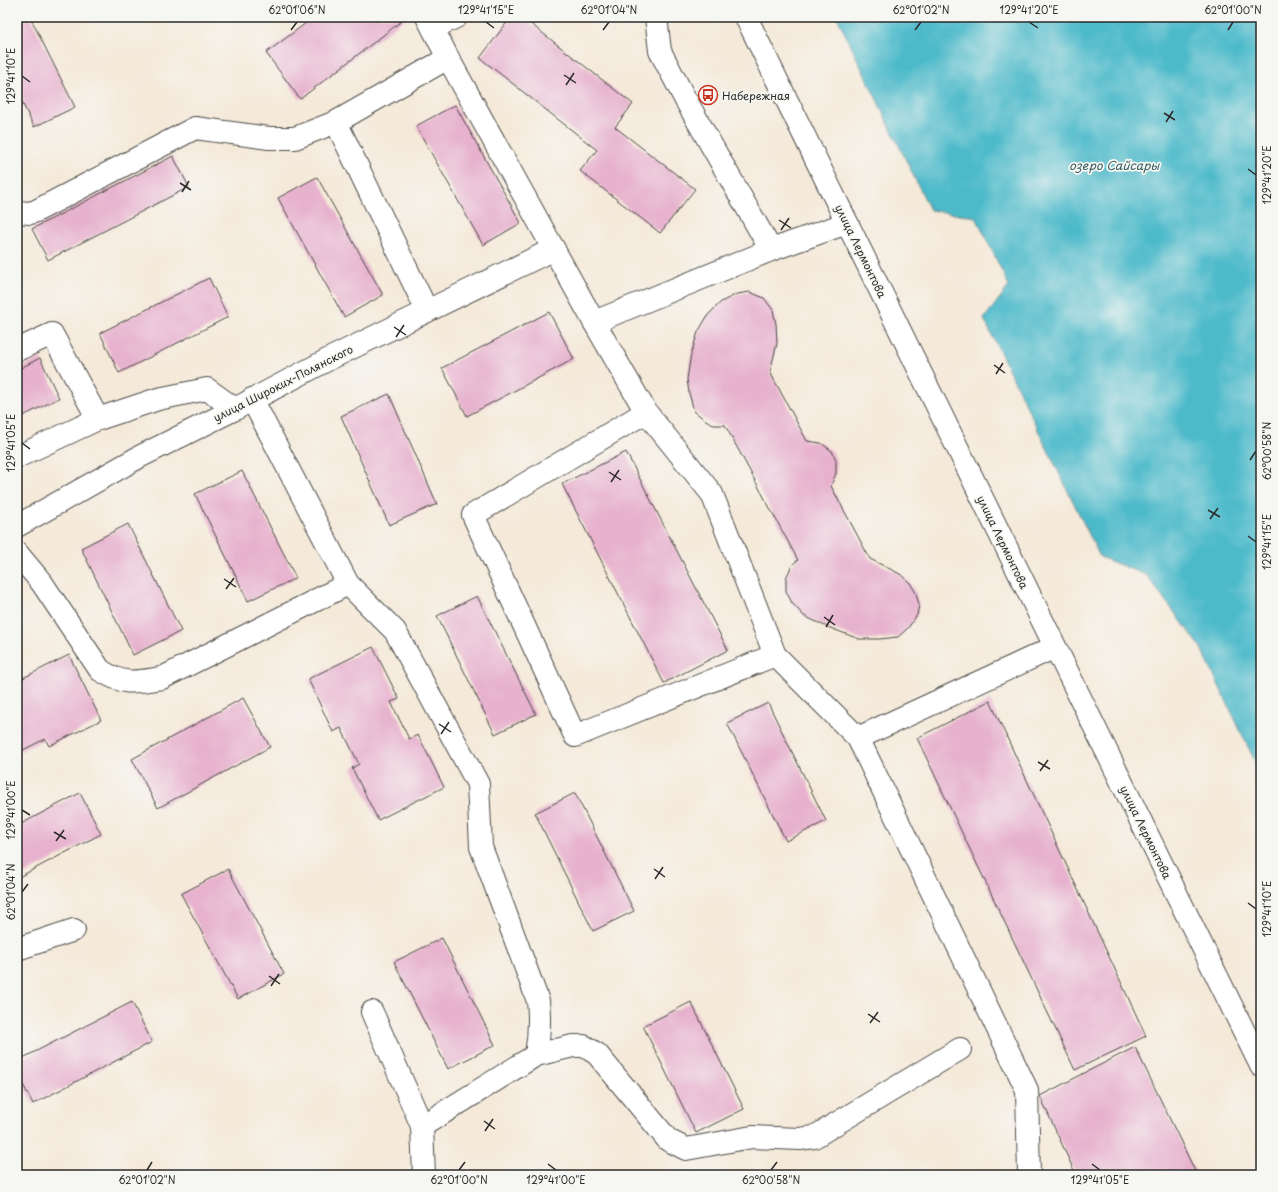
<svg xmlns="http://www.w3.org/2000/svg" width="1278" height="1192" viewBox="0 0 1278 1192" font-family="'Playpen Sans',sans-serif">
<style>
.water{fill:#4ebaca;stroke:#3c727a}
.building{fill:#e7b2ce}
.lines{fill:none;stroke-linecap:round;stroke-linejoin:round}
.minor-casing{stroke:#494845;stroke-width:24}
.major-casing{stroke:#494845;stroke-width:24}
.minor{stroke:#fff;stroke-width:22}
.major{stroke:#fff;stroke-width:22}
.ticks{fill:none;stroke:#2b2b2b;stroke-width:1.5}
.labels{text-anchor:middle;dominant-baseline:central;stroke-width:3.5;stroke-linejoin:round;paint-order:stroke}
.poi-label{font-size:11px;fill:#2b2b2b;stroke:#f6f6f2;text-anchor:start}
.street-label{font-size:11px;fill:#2b2b2b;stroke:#f6f6f2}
.water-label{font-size:12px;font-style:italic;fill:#375d63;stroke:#f6f6f2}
.neatline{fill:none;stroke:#2b2b2b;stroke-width:1.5}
.ticks-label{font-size:10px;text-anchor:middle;fill:#2b2b2b}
</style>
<rect width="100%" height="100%" fill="#f6f6f2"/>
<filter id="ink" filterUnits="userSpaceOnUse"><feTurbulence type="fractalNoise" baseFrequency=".025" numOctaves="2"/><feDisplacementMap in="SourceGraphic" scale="8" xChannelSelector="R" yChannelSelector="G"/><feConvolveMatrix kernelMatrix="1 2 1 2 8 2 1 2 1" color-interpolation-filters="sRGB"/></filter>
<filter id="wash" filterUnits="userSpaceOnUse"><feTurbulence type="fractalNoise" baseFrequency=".012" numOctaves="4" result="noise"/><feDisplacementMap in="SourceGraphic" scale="16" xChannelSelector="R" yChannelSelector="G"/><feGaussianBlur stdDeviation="0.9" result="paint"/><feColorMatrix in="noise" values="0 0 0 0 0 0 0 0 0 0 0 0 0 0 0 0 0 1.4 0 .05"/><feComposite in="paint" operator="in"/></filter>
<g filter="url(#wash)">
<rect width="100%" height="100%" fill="#f5e9d9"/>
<path class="water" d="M837 17H1261V774L1200 646 1146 575 1100 557 984 319 1009 286 976 217 930 210Z"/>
<g id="blocks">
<g class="building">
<path d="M17 17H30L75 107 34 127 17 92Z"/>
<path d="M314 17H407L300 99 266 53Z"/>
<path d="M511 17H522L633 104 615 127 695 189 660 233 580 171 597 150 480 58Z"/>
<path d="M455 105 521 223 483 245 416 126Z"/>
<path d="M173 156 189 187 48 260 32 229Z"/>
<path d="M317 177 383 295 344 317 278 198Z"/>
<path d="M209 278 228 317 119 373 100 333Z"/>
<path d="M750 292 764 298 773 310 776 324 777 343 770 372 807 441 821 443 832 451 836 460V473L831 486 870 559 900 574 910 583 916 593 919 605 917 615 908 628 898 637 880 639H859L825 626 804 616 792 603 786 591V578L792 565 798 560 725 425H714L704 419 694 411 689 393 687 379 691 354 698 332 708 315 721 302 737 294Z"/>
<path d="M549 312 574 359 467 416 442 368Z"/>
<path d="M40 358 59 398 17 419V370Z"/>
<path d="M389 394 437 504 389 525 341 416Z"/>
<path d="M626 452 728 650 664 683 562 484Z"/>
<path d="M242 471 296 578 248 601 195 494Z"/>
<path d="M128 524 181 631 133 655 81 548Z"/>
<path d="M477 596 536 714 495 734 437 616Z"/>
<path d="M373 647 399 699 391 702 409 739 418 735 444 787 378 820 352 768 359 764 341 728 333 732 308 679Z"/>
<path d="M69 655 101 720 49 746 45 739 17 753V689L20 688 17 681Z"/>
<path d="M243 698 270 747 158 808 132 759Z"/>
<path d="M990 701 1146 1036 1075 1070 917 738Z"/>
<path d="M768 703 826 821 786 841 727 723Z"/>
<path d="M80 793 101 834 17 878V826Z"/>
<path d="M575 793 634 911 593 931 535 813Z"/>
<path d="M228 869 284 974 238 999 181 894Z"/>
<path d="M442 938 495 1045 448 1069 394 962Z"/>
<path d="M132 1002 152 1042 33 1104 17 1073V1061Z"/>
<path d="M691 1002 744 1109 696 1133 643 1026Z"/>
<path d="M1135 1047 1197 1175H1076L1040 1096Z"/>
</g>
</g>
</g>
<g filter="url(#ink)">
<use href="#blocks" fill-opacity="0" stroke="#494845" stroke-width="1"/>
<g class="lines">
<g class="minor-casing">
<g id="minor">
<path d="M427 17 448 58 594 322 646 412 712 494 775 655 858 738 1027 1090 1029 1175"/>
<path d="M656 17 660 51 684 97 771 250"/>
<path d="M433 28 456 17"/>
<path d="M336 122 427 311"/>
<path d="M17 212 30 213 36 211 195 128 269 138H295L336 122 448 58"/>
<path d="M594 322 771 250 847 223"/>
<path d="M17 350 52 334 98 419"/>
<path d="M252 399 348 584 395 631 478 784 481 847 538 1001C540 1019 539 1037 536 1055L422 1126 424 1175"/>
<path d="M646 412 473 515 575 736 775 655"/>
<path d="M17 457 98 419 158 399 207 389 235 409"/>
<path d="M17 526 139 457 235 409 331 358 554 249"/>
<path d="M17 553 42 583 100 670C125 686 134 682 162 678L348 584"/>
<path d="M858 738 1055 647"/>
<path d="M17 949 74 930"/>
<path d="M372 1012 422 1126"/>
<path d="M536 1055 573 1046H584L597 1054 668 1140 686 1149 752 1137 800 1139 814 1137 960 1049"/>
</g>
</g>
<g class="major-casing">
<path id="major" d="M746 17 1261 1066"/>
</g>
<use href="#minor" class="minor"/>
<use href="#major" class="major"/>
</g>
</g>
<path class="ticks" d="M486 22 494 28M1029 22 1038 28M291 30 297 22M603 30 609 22M915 30 921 22M1228 30 1233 22M564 75 576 83M22 76 30 82M566 85 574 73M1164 113 1175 120M1166 122 1173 111M1248 169 1256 175M180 183 191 190M182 192 189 181M779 220 791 228M781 230 789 218M394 327 406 335M396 337 404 325M994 365 1005 373M996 374 1003 363M22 443 30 449M1250 460 1256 451M609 472 621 480M611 482 619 470M1208 510 1220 517M1210 519 1218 508M1248 536 1256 542M224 579 236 587M226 589 234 578M824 617 835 625M826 627 833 615M439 724 451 732M441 734 449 722M1038 762 1050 769M1040 771 1048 760M22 810 30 815M54 832 66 839M56 841 64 830M654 869 665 877M655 879 663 867M22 892 28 884M1248 903 1256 909M269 976 280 984M271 986 279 974M868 1014 880 1022M870 1023 878 1012M484 1121 495 1129M485 1131 493 1119M548 1164 556 1170M1092 1164 1100 1170M147 1170 152 1162M459 1170 465 1162M771 1170 777 1162"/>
<defs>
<g id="bus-ring" transform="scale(1)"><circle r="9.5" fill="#f6f6f2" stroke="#c8321e" stroke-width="1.5"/><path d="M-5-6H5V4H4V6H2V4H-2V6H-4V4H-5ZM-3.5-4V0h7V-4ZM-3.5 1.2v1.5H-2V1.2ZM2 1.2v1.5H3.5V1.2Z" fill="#c8321e"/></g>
</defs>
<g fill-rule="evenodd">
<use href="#bus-ring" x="708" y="95"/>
</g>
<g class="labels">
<g class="poi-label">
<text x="722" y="95">Набережная</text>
</g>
<g class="street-label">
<text transform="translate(861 251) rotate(64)">улица Лермонтова</text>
<text transform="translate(283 383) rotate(-27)">улица Широких-Полянского</text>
<text transform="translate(1003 542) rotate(64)">улица Лермонтова</text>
<text transform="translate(1146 832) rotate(64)">улица Лермонтова</text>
</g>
<g class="water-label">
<text x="1114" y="165">озеро Сайсары</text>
</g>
</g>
<rect width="1278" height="1192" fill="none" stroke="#f6f6f2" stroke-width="44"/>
<rect x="22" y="22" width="1234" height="1148" class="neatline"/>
<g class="ticks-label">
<text x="297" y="14">62°01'06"N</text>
<text x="486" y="14">129°41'15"E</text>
<text x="609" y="14">62°01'04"N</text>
<text x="921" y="14">62°01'02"N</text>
<text x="1029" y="14">129°41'20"E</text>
<text x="1233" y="14">62°01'00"N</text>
<text transform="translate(11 76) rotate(-90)" y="4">129°41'10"E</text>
<text transform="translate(1267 175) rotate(-90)" y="4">129°41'20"E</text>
<text transform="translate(11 443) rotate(-90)" y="4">129°41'05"E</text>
<text transform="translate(1267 451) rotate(-90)" y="4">62°00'58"N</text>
<text transform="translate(1267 542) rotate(-90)" y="4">129°41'15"E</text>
<text transform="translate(11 810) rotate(-90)" y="4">129°41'00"E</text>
<text transform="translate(11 892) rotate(-90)" y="4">62°01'04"N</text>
<text transform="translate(1267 909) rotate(-90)" y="4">129°41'10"E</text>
<text x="147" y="1184">62°01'02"N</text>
<text x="459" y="1184">62°01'00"N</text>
<text x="556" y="1184">129°41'00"E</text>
<text x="771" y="1184">62°00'58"N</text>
<text x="1100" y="1184">129°41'05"E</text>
</g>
</svg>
